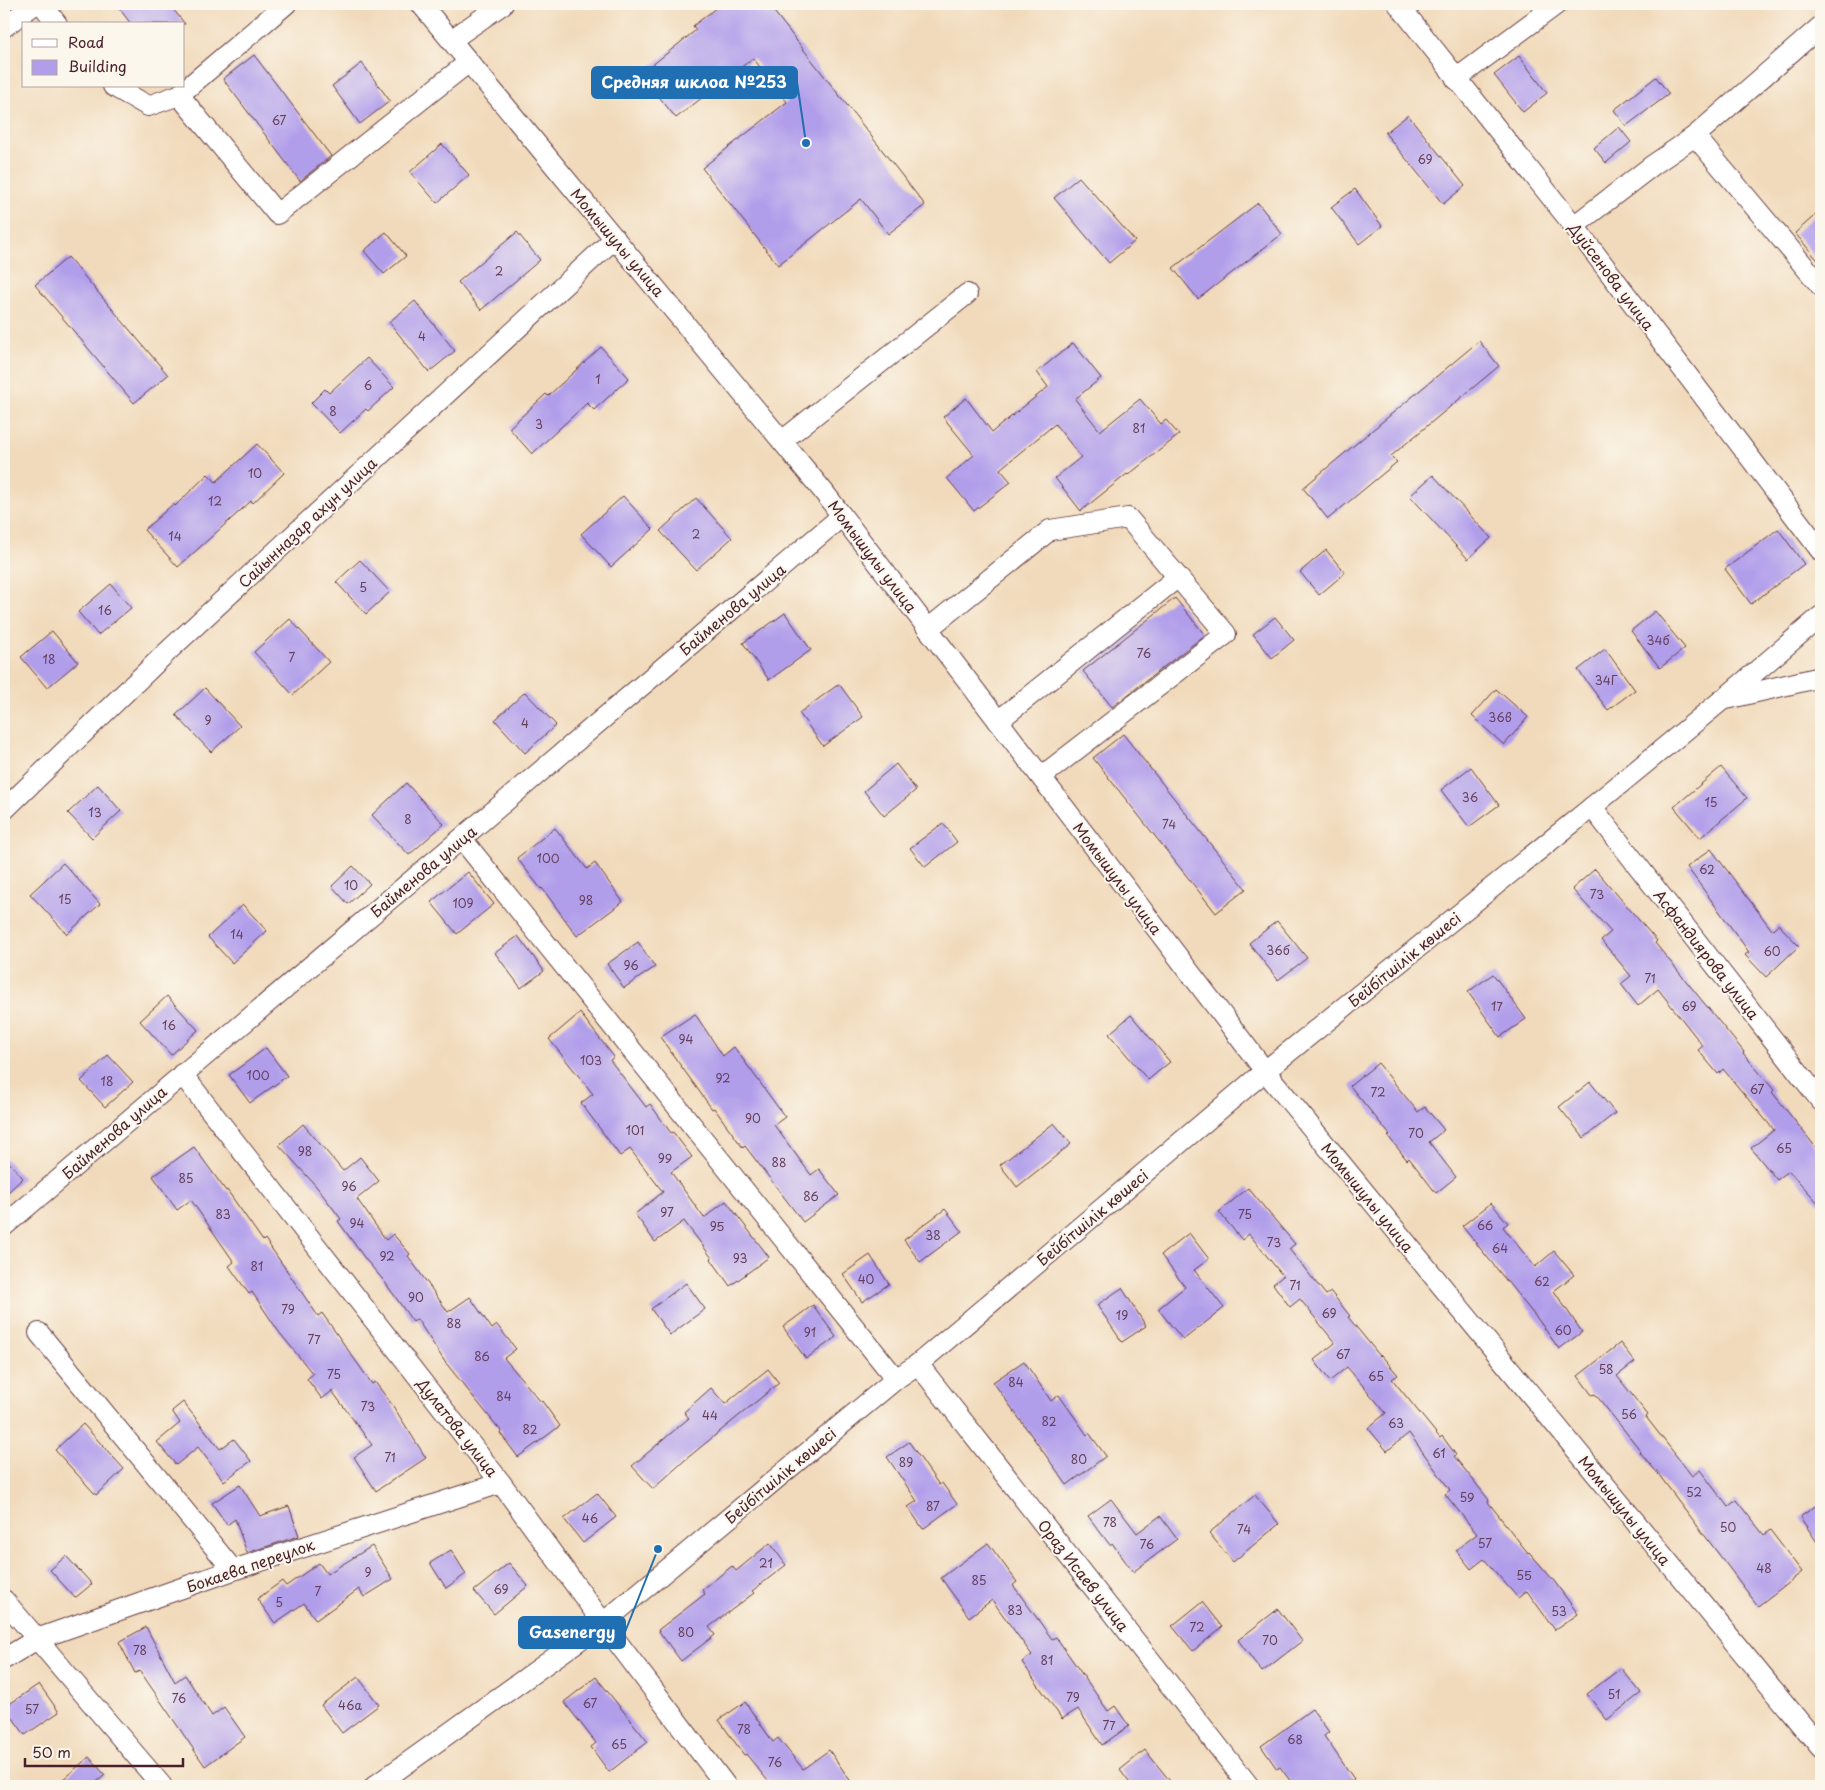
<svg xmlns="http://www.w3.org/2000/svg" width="1825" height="1790" viewBox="0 0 1825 1790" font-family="'Playpen Sans',sans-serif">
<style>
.building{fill:#b19eeb}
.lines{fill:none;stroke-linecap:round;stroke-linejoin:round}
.minor-casing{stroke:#633b41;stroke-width:22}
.minor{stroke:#fff;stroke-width:20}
.labels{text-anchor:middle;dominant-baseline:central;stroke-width:4;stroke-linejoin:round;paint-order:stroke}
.number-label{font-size:12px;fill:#643f5b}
.street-label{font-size:15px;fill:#4a1f2b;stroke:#fbf7ec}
.leader{fill:none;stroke:#1f6fb2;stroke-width:2}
.callout-dot{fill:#1f6fb2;stroke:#fbf7ec;stroke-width:2}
.callout{fill:#1f6fb2;stroke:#1f6fb2;stroke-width:2}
.callout-label{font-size:16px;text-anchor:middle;font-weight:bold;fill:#fff}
</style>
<rect width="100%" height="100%" fill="#fbf7ec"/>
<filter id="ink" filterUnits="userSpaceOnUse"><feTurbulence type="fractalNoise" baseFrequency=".02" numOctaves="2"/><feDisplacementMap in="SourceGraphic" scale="10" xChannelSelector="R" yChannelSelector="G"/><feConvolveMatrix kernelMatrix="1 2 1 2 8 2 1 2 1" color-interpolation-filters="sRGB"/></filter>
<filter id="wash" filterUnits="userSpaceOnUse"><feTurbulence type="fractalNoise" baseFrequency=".0096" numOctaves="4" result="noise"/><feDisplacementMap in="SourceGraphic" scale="20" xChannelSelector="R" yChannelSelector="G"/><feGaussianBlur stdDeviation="1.12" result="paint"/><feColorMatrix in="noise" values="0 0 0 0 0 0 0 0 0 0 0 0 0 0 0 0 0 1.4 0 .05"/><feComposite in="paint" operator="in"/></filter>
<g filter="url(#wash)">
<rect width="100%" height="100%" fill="#f1dabb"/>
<g id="blocks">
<g class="building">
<path d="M116 4H169L185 24H131Z"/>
<path d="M721 4H768L925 205 888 234 861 199 778 265 702 168 787 102 753 58 676 118 641 74 696 30 693 26Z"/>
<path d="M254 55 331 156 300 181 223 79Z"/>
<path d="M1519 56 1547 93 1523 112 1494 75Z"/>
<path d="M362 63 390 101 360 124 332 86Z"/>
<path d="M1656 77 1669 94 1626 126 1614 110Z"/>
<path d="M1408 115 1465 186 1443 204 1385 133Z"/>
<path d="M1619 127 1631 142 1606 163 1594 148Z"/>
<path d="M442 144 469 175 437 203 410 172Z"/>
<path d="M1079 177 1135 241 1109 263 1054 198Z"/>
<path d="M1355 189 1382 226 1359 244 1331 207Z"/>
<path d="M1258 203 1282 234 1198 299 1173 268Z"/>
<path d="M1821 210V264L1795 233Z"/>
<path d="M386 232 406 256 384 274 364 251Z"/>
<path d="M517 232 540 260 481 310 458 282Z"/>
<path d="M68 257 168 375 134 403 35 285Z"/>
<path d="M415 301 455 351 429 372 389 322Z"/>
<path d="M1479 341 1499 366 1391 456 1397 462 1328 519 1303 488Z"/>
<path d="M1073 343 1101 378 1075 399 1100 431 1140 399 1161 424 1166 420 1179 435 1128 475 1127 474 1081 511 1055 478 1081 457 1055 424 1000 469 1011 482 974 511 947 478 974 455 943 417 966 398 992 432 1048 387 1037 372Z"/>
<path d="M601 347 629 378 594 410 587 403 532 454 509 428 546 394 548 396Z"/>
<path d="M367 358 394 387 368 411 366 409 340 433 311 403 325 389 329 393Z"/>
<path d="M257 444 284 473 253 503 251 501 178 567 144 530 173 504 175 506 208 474 216 482Z"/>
<path d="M1433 475 1491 538 1468 559 1410 496Z"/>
<path d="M623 496 653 529 611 567 581 534Z"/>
<path d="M696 498 732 538 696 570 660 531Z"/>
<path d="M1778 529 1804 564 1751 604 1725 569Z"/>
<path d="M1326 550 1345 573 1319 595 1300 572Z"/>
<path d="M360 560 390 592 366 614 336 582Z"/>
<path d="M111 584 131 608 98 635 78 612Z"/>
<path d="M1175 598 1205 635 1112 707 1083 671Z"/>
<path d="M1655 611 1685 648 1660 668 1631 631Z"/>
<path d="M785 613 811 650 769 680 743 643Z"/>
<path d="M1275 617 1294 640 1272 658 1253 634Z"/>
<path d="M290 619 329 662 293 695 254 652Z"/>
<path d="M52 631 78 662 47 688 21 657Z"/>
<path d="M1605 649 1635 690 1608 710 1578 670Z"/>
<path d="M839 684 863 717 823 746 799 713Z"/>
<path d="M205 688 240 726 211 752 176 715Z"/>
<path d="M1496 689 1528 717 1504 745 1472 716Z"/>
<path d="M525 692 556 725 525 753 495 720Z"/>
<path d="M1123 734 1246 889 1216 913 1093 758Z"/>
<path d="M896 764 916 790 884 816 864 791Z"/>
<path d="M1471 767 1499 805 1469 827 1441 790Z"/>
<path d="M1721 767 1747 798 1700 838 1674 807Z"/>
<path d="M406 783 444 824 409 855 372 815Z"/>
<path d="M98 785 121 811 92 838 68 813Z"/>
<path d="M943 823 957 842 925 867 910 848Z"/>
<path d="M555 828 587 869 595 863 623 902 577 936 542 888 541 889 517 858Z"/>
<path d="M1711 849 1772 930 1778 924 1799 946 1766 977 1745 955 1749 952 1687 867Z"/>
<path d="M63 863 100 904 67 934 30 894Z"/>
<path d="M353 866 370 884 348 904 332 886Z"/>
<path d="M1595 869 1657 941 1655 943 1744 1052 1743 1053 1774 1090 1772 1092 1821 1154V1206L1789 1171 1777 1180 1751 1148 1774 1130 1723 1069 1718 1074 1698 1050 1703 1046 1658 989 1638 1006 1621 984 1631 976 1601 940 1611 932 1572 889Z"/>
<path d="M468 872 494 904 457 934 431 902Z"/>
<path d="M243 905 267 931 232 963 208 937Z"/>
<path d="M1277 921 1307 958 1278 980 1249 943Z"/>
<path d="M518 936 544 971 521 988 495 953Z"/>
<path d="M638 942 655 967 624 988 607 964Z"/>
<path d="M1493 974 1526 1019 1500 1037 1468 992Z"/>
<path d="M167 996 198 1030 171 1055 140 1021Z"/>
<path d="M580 1013 614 1057 610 1060 646 1107 650 1104 671 1133 673 1132 692 1157 671 1172 704 1218 726 1201 769 1257 730 1286 711 1259 712 1258 684 1221 655 1242 635 1214 663 1192 630 1149 620 1156 581 1103 593 1094 549 1039Z"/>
<path d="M695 1014 723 1056 734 1047 785 1117 774 1125 811 1175 819 1169 839 1195 803 1222 745 1146 743 1148 714 1108 712 1109 660 1037Z"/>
<path d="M1131 1015 1170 1062 1148 1080 1109 1034Z"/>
<path d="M266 1048 287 1076 250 1103 229 1075Z"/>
<path d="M108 1055 133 1082 105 1107 81 1081Z"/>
<path d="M1378 1063 1418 1112 1425 1107 1444 1130 1429 1142 1456 1177 1436 1193 1409 1158 1407 1160 1388 1136 1390 1135 1350 1086Z"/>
<path d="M1590 1082 1615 1113 1584 1138 1559 1107Z"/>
<path d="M1054 1123 1071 1144 1017 1187 1000 1165Z"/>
<path d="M303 1124 343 1171 360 1157 379 1181 357 1199 386 1240 393 1234 410 1254 408 1256 448 1312 470 1297 492 1329 497 1325 516 1349 504 1358 541 1402 542 1401 560 1426 518 1457 500 1433 501 1431 445 1362 417 1319 413 1322 384 1281 366 1260 338 1221 341 1219 316 1186 279 1145Z"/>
<path d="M194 1147 226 1191 227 1190 263 1241 265 1239 318 1316 322 1313 372 1384 375 1382 393 1406 426 1458 376 1491 354 1457 372 1445 332 1391 322 1399 307 1379 313 1374 279 1332 252 1292 249 1294 229 1266 234 1262 191 1200 177 1210 153 1176Z"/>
<path d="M4 1157 23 1178 4 1196Z"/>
<path d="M1248 1188 1295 1244 1289 1249 1326 1295 1331 1292 1350 1316 1348 1317 1380 1356 1381 1355 1398 1375 1392 1379 1440 1438 1442 1436 1456 1455 1454 1456 1489 1500 1488 1502 1528 1553 1529 1552 1554 1581 1578 1614 1555 1630 1527 1591 1518 1598 1484 1559 1471 1569 1456 1550 1477 1534 1445 1494 1450 1490 1409 1433 1387 1451 1368 1428 1386 1413 1347 1367 1330 1381 1314 1360 1335 1343 1300 1299 1290 1307 1273 1284 1283 1276 1249 1234 1242 1240 1219 1212Z"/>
<path d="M1491 1203 1508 1223 1503 1227 1535 1267 1554 1251 1574 1275 1554 1291 1582 1332 1559 1349 1540 1322 1462 1226Z"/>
<path d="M945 1209 962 1231 920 1262 904 1240Z"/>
<path d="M1189 1233 1209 1259 1194 1270 1224 1308 1183 1340 1158 1309 1185 1287 1161 1255Z"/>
<path d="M870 1255 889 1284 862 1302 843 1274Z"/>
<path d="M686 1283 705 1309 670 1335 651 1309Z"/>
<path d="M1122 1288 1146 1326 1122 1342 1097 1305Z"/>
<path d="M813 1305 836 1337 806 1359 783 1327Z"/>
<path d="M1620 1343 1635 1362 1617 1376 1648 1415 1646 1417 1692 1476 1700 1470 1728 1507 1736 1500 1764 1535 1770 1530 1802 1572 1758 1606 1659 1475 1640 1452 1641 1451 1595 1394 1592 1395 1578 1376Z"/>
<path d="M1024 1361 1051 1401 1059 1395 1087 1435 1089 1433 1106 1456 1067 1485 993 1382Z"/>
<path d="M768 1369 779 1383 685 1460 653 1489 632 1466 689 1418 684 1412 711 1388 725 1404Z"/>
<path d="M183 1402 220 1449 234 1439 251 1461 224 1481 198 1447 176 1465 157 1442 180 1423 172 1411Z"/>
<path d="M83 1424 124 1469 96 1495 55 1450Z"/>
<path d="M909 1442 939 1485 942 1483 957 1504 923 1529 908 1507 917 1501 887 1457Z"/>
<path d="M240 1485 260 1516 289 1506 299 1536 247 1553 235 1519 227 1525 212 1503Z"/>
<path d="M597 1493 616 1517 583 1543 564 1519Z"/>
<path d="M1255 1495 1279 1524 1233 1562 1209 1533Z"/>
<path d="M1111 1499 1137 1533 1160 1516 1177 1539 1133 1572 1112 1543 1110 1545 1088 1516Z"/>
<path d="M1821 1502V1548L1800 1517Z"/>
<path d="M770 1543 786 1565 752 1591 754 1593 709 1627 715 1635 681 1661 658 1630 705 1594 702 1590 732 1566 736 1571Z"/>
<path d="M988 1543 1017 1582 1013 1585 1052 1639 1056 1637 1108 1711 1115 1706 1129 1726 1102 1745 1078 1709 1062 1719 1022 1662 1032 1655 992 1600 969 1617 941 1578Z"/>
<path d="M372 1546 393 1579 364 1597 359 1589 316 1620 304 1603 275 1623 257 1599 282 1581 286 1586 319 1563 327 1574Z"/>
<path d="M451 1550 466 1574 446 1588 430 1563Z"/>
<path d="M66 1556 92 1584 75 1598 50 1570Z"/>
<path d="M509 1563 528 1586 494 1614 474 1591Z"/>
<path d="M1202 1602 1222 1627 1193 1651 1172 1626Z"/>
<path d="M1278 1609 1302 1641 1262 1672 1238 1640Z"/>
<path d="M146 1627 175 1682 185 1675 212 1716 224 1707 245 1737 205 1766 140 1671 135 1673 119 1642Z"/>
<path d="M1621 1668 1641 1693 1607 1720 1587 1694Z"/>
<path d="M358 1677 379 1705 342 1733 321 1705Z"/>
<path d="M596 1677 648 1742 609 1772 591 1747 596 1743 564 1702Z"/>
<path d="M39 1684 59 1712 25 1735 5 1707Z"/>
<path d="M745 1702 773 1742 778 1738 803 1769 829 1750 854 1786H772L746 1754 744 1755 719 1720Z"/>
<path d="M1312 1709 1329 1732 1324 1736 1354 1779 1344 1786H1294L1280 1767 1277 1769 1261 1746Z"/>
<path d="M1145 1750 1174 1786H1132L1120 1770Z"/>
<path d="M89 1757 105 1775 92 1786H55Z"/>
</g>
</g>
</g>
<g filter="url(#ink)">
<use href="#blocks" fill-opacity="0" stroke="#633b41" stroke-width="1"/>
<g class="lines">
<g class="minor-casing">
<g id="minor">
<path d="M42 4 57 24"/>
<path d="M421 4 823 491 1265 1071 1821 1748"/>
<path d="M1398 4 1574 226 1821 551"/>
<path d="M4 27 35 4"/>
<path d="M451 40 503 4"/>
<path d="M1456 79 1557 4"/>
<path d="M113 86 148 106 179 95 277 214 469 62"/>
<path d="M179 95 286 4"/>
<path d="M1695 136 1821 286"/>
<path d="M1574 226 1653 165 1695 136 1821 26"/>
<path d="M782 441 967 294"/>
<path d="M928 629 1050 530 1128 518 1226 634 1041 777"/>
<path d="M1726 697 1821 616"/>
<path d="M998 721 1178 577"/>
<path d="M1592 807 1821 1101"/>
<path d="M4 810 167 652 615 238"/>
<path d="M462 839 896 1379"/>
<path d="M182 1074 501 1483 603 1623 726 1786"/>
<path d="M4 1226 842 516"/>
<path d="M39 1333 233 1570"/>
<path d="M918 1364 1249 1786"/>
<path d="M4 1600 162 1786"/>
<path d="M4 1659 37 1639 233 1570 501 1483"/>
<path d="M375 1786 603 1623 896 1379 918 1364 1265 1071 1592 807 1722 700 1821 677"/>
</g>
</g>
<use href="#minor" class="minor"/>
</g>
</g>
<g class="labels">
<g class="number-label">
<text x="279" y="120">67</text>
<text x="1425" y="159">69</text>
<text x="499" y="271">2</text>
<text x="422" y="336">4</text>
<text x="598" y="379">1</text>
<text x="368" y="385">6</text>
<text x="333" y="411">8</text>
<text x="539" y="424">3</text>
<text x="1139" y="428">81</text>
<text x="255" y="473">10</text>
<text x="215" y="501">12</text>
<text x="696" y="534">2</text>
<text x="175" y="536">14</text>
<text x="363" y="587">5</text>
<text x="105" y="610">16</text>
<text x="1658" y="640">34б</text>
<text x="1144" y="653">76</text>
<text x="292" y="657">7</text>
<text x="49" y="659">18</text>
<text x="1606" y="680">34Г</text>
<text x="1500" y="717">36в</text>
<text x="208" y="720">9</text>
<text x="525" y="723">4</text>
<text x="1470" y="797">36</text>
<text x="1711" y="802">15</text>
<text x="95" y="812">13</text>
<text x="408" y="819">8</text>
<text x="1169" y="824">74</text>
<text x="548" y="858">100</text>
<text x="1707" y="869">62</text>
<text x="351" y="885">10</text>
<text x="1597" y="894">73</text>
<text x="65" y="899">15</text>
<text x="586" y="900">98</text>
<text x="463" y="903">109</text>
<text x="237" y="934">14</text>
<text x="1278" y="950">36б</text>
<text x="1772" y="951">60</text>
<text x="631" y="965">96</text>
<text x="1650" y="978">71</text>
<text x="1497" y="1006">17</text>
<text x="1689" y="1006">69</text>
<text x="169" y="1025">16</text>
<text x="686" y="1039">94</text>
<text x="591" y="1060">103</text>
<text x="258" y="1075">100</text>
<text x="723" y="1078">92</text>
<text x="107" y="1081">18</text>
<text x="1757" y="1089">67</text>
<text x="1378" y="1092">72</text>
<text x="753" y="1118">90</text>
<text x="635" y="1130">101</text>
<text x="1416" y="1133">70</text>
<text x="1784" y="1148">65</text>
<text x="305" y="1151">98</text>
<text x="665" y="1158">99</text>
<text x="779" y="1162">88</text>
<text x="186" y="1178">85</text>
<text x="349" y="1186">96</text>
<text x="811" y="1196">86</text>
<text x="667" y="1212">97</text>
<text x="223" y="1214">83</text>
<text x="1245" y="1214">75</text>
<text x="357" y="1223">94</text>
<text x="1485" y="1225">66</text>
<text x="717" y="1226">95</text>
<text x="933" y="1235">38</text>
<text x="1274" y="1242">73</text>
<text x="1500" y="1248">64</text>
<text x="387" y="1256">92</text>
<text x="740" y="1258">93</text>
<text x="257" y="1266">81</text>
<text x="866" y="1279">40</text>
<text x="1542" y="1281">62</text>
<text x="1295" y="1285">71</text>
<text x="416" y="1297">90</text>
<text x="288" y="1309">79</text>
<text x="1329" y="1313">69</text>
<text x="1122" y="1315">19</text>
<text x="454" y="1323">88</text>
<text x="1563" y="1330">60</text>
<text x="810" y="1332">91</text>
<text x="314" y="1339">77</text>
<text x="1343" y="1354">67</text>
<text x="482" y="1356">86</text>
<text x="1606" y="1369">58</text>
<text x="334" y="1374">75</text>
<text x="1376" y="1376">65</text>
<text x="1016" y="1382">84</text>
<text x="504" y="1396">84</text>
<text x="368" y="1406">73</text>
<text x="1629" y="1414">56</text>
<text x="710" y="1415">44</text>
<text x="1049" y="1421">82</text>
<text x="1396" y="1423">63</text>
<text x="530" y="1429">82</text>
<text x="1439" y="1453">61</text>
<text x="390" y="1457">71</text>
<text x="1079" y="1459">80</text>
<text x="906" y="1462">89</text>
<text x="1694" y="1492">52</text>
<text x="1467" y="1497">59</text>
<text x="933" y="1506">87</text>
<text x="590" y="1518">46</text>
<text x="1110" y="1522">78</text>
<text x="1728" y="1527">50</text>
<text x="1244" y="1529">74</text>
<text x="1485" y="1543">57</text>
<text x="1147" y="1544">76</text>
<text x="766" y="1563">21</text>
<text x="1764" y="1568">48</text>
<text x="368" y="1572">9</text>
<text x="1524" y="1575">55</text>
<text x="979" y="1580">85</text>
<text x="501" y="1589">69</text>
<text x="318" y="1591">7</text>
<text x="279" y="1602">5</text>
<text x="1015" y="1610">83</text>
<text x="1559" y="1611">53</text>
<text x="1197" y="1627">72</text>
<text x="686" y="1632">80</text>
<text x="1270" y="1640">70</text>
<text x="140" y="1650">78</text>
<text x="1047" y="1660">81</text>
<text x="1614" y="1694">51</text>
<text x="1073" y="1697">79</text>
<text x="179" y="1698">76</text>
<text x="590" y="1703">67</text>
<text x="350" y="1705">46а</text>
<text x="32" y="1709">57</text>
<text x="1109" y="1725">77</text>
<text x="744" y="1729">78</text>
<text x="1295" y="1739">68</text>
<text x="619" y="1744">65</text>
<text x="775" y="1762">76</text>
</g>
<g class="street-label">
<text transform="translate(618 242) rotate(50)">Момышулы улица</text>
<text transform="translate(1612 276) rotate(53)">Дуйсенова улица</text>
<text transform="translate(307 522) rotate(-43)">Сайынназар ахун улица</text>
<text transform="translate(873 556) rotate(53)">Момышулы улица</text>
<text transform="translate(732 609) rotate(-40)">Байменова улица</text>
<text transform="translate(423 871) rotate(-40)">Байменова улица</text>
<text transform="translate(1118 878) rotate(53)">Момышулы улица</text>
<text transform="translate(1707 954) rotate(52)">Асфандиярова улица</text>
<text transform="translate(1404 959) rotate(-39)">Бейбітшілік көшесі</text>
<text transform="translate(114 1132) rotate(-41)">Байменова улица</text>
<text transform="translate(1368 1197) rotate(51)">Момышулы улица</text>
<text transform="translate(1092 1217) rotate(-40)">Бейбітшілік көшесі</text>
<text transform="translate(458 1427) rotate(52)">Дулатова улица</text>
<text transform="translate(780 1475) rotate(-40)">Бейбітшілік көшесі</text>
<text transform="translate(1625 1510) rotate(51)">Момышулы улица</text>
<text transform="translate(250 1565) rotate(-19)">Бокаева переулок</text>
<text transform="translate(1084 1575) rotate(52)">Ораз Исаев улица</text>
</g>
</g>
<path class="leader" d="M806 143L797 82M658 1549L625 1632"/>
<g class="callout-dot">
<circle cx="806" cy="143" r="5"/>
<circle cx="658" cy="1549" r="5"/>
</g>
<g class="callout">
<rect x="592" y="67" width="205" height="31" rx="5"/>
<rect x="519" y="1617" width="106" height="31" rx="5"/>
</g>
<g class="callout-label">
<text x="694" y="88">Средняя шклоа №253</text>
<text x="572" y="1638">Gasenergy</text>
</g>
<rect width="1825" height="1790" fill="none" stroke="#fbf7ec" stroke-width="20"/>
<rect x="22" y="22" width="162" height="65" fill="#fbf7ec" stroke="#b4a19f"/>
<rect x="32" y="39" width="25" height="8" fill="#ffffff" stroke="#b4a19f"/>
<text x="68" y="48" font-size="15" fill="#4a1f2b">Road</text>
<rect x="32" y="60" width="25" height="15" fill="#b19eeb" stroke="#b4a19f"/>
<text x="68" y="72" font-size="15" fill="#4a1f2b">Building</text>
<path d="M25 1758v8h158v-8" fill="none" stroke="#4a1f2b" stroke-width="2.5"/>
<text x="32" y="1758" font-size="15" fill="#4a1f2b" stroke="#fbf7ec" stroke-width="4" paint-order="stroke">50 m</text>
</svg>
